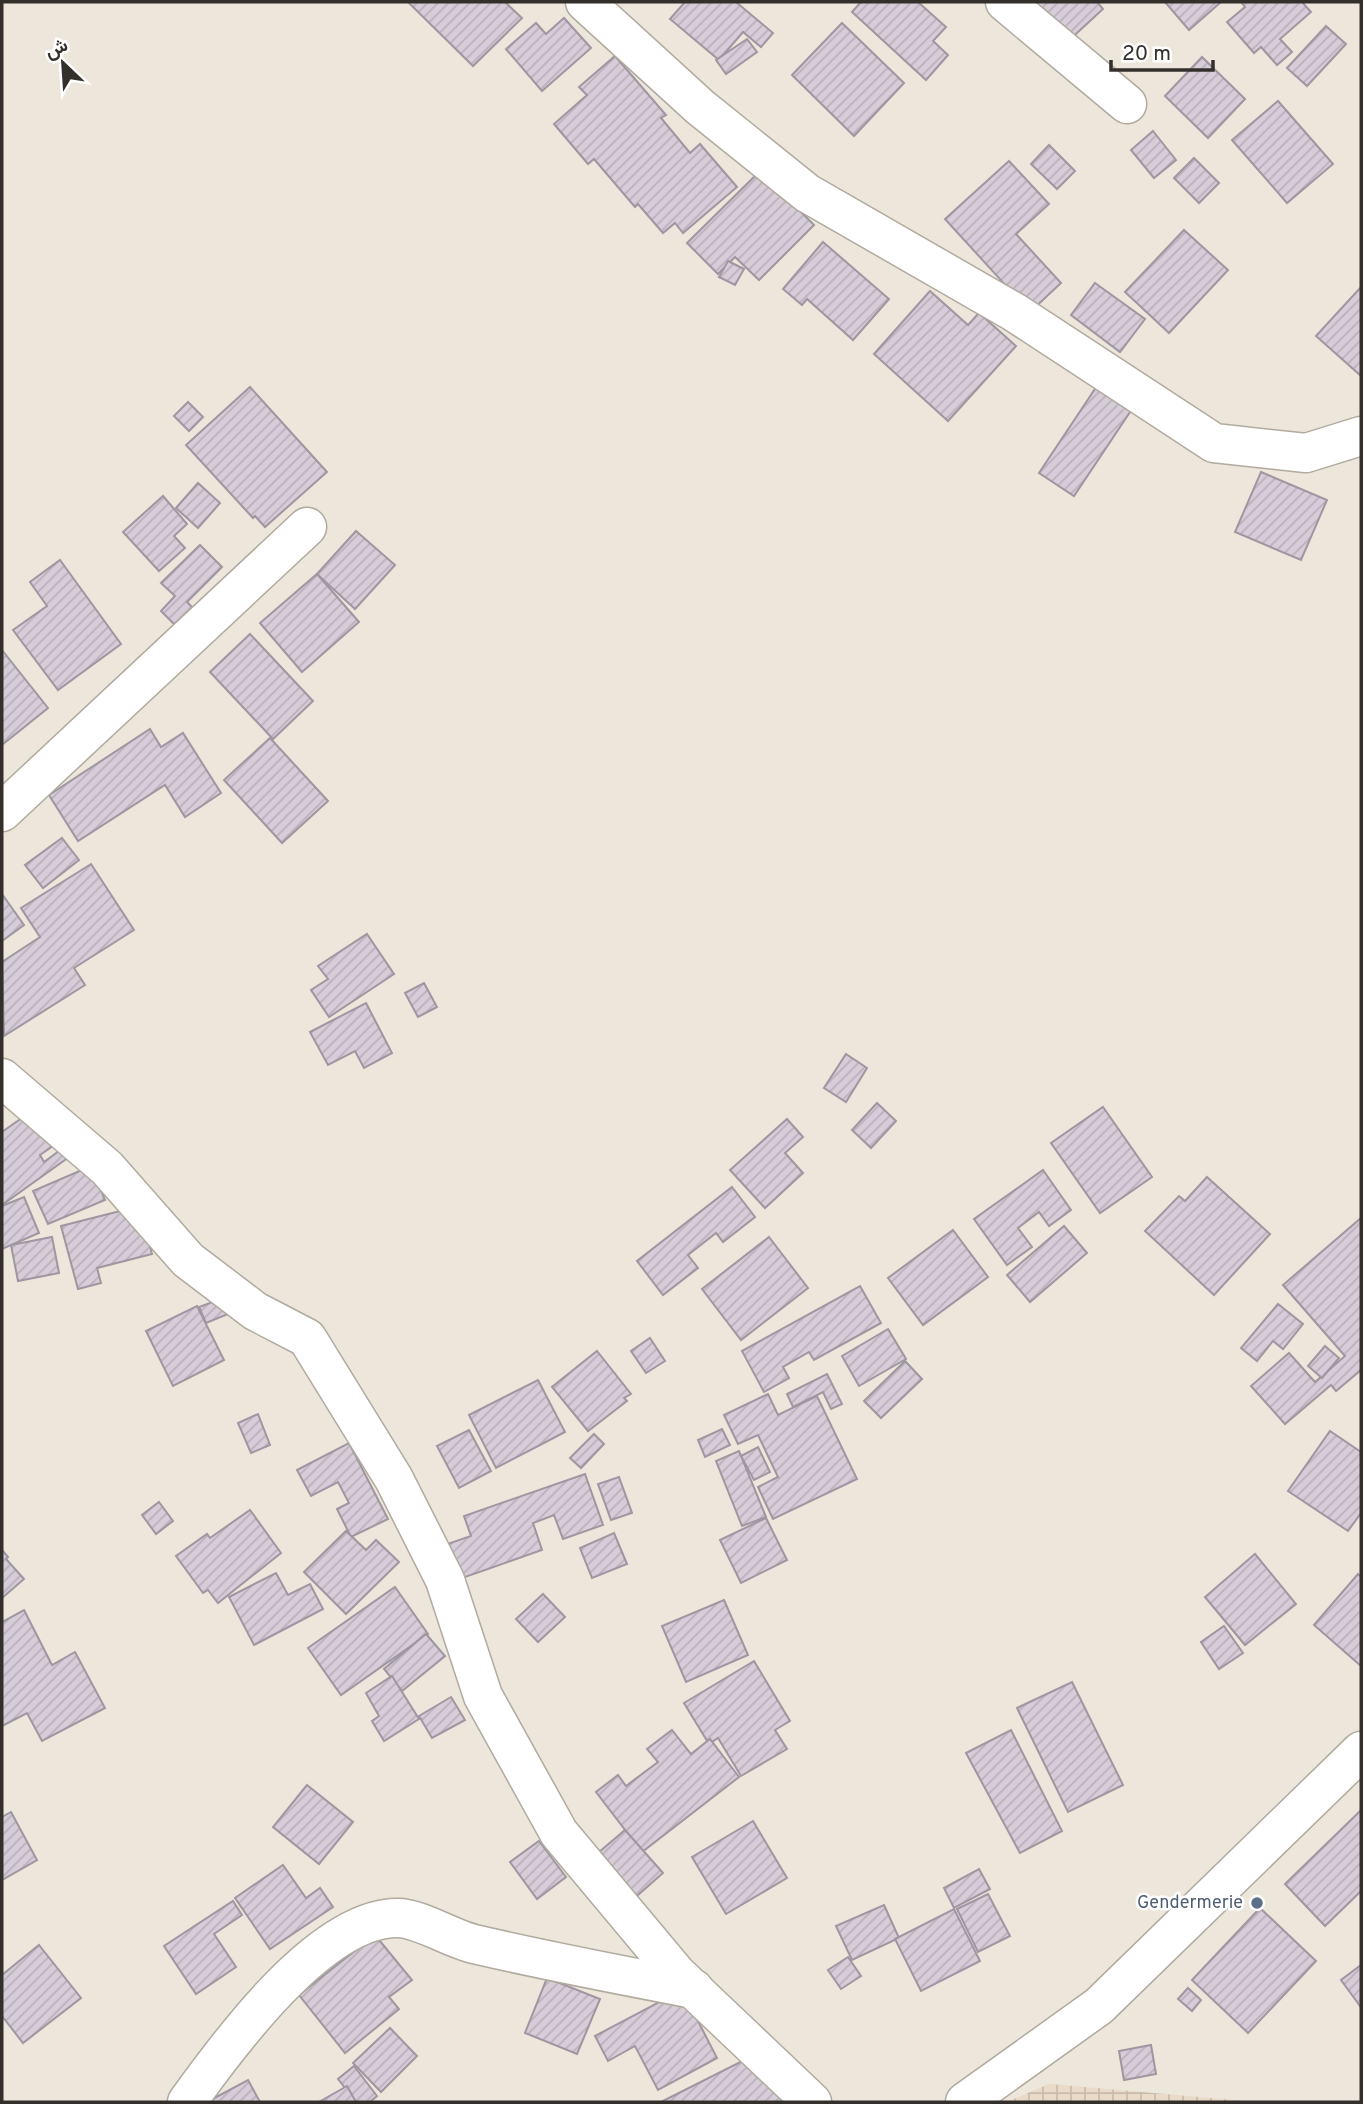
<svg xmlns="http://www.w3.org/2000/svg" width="1363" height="2104" viewBox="0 0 1363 2104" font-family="Overpass,Vazirmatn,sans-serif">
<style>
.industrial{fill:url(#industrial-grid)}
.building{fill:url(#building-hatch);stroke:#9e96a0;stroke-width:2}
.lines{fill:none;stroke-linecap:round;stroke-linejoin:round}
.minor-casing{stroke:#b1aa9f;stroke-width:41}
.minor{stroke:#fff;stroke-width:38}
.service-dot{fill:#5c6f8a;stroke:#fff;stroke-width:2.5}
.labels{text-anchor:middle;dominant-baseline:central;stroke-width:5;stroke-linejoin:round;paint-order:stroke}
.service-label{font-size:18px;fill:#4e5e75;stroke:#fff;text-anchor:end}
</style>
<defs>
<pattern id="industrial-grid" width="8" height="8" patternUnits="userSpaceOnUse" patternTransform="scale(1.75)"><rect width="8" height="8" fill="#eadac8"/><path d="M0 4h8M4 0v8" fill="none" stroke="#c9bbac"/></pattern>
<pattern id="building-hatch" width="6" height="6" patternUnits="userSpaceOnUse" patternTransform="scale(1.75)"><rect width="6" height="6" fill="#d6cdd8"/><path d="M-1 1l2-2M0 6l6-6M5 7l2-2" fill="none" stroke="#b8b0ba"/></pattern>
</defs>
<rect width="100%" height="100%" fill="#ede6db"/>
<path class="industrial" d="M1049 2084H1050L1257 2102H1007Z"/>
<g class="building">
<path d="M408 2H505L522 18 473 66Z"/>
<path d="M685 2H736L773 33 761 47 743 32 719 60 670 19Z"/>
<path d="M861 2H918L946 27 933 41 948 55 926 80 852 12Z"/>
<path d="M1026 2H1097L1103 9 1065 44Z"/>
<path d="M1165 2H1221L1189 30Z"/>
<path d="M1241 2H1302L1311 12 1280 39 1292 52 1277 65 1261 47 1254 53 1227 22 1245 7Z"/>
<path d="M564 18 591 48 542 91 506 49 536 23 546 34Z"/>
<path d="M842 23 904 83 854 136 792 75Z"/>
<path d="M1326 26 1346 44 1307 86 1287 68Z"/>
<path d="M747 39 757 52 726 74 716 60Z"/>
<path d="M615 56 666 115 661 118 690 153 700 144 737 187 683 233 675 223 663 233 638 204 635 207 594 159 588 164 554 124 587 95 579 87Z"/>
<path d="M1202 57 1245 99 1208 138 1165 96Z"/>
<path d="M1278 101 1333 164 1287 203 1232 140Z"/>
<path d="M1153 131 1176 160 1154 178 1131 150Z"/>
<path d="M1049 145 1075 171 1057 189 1031 164Z"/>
<path d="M1194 158 1219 183 1199 203 1174 178Z"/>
<path d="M1009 161 1049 204 1016 234 1061 283 1030 312 945 219Z"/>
<path d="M760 171 814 225 759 280 735 257 718 274 687 243Z"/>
<path d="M1184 230 1228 270 1169 333 1125 292Z"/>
<path d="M823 242 889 299 853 340 807 299 802 305 783 289Z"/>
<path d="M728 261 744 269 735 285 719 277Z"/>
<path d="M1095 283 1145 319 1120 352 1071 315Z"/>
<path d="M1361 287V376L1316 336Z"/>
<path d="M930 291 968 325 979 313 1016 346 948 421 874 354Z"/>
<path d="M1105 374 1140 397 1074 496 1039 473Z"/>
<path d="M250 387 327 472 265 527 255 516 253 518 186 445Z"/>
<path d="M188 402 203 417 189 431 174 416Z"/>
<path d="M1261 472 1327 500 1301 560 1235 532Z"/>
<path d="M198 483 220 503 198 528 176 508Z"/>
<path d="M163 496 187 524 174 536 185 548 159 571 123 532Z"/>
<path d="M356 531 395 565 355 609 317 574Z"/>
<path d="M200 545 222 567 187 602 198 613 180 630 161 611 175 596 161 583Z"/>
<path d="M60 560 121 644 58 690 13 630 47 606 30 582Z"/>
<path d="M317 574 359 622 302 672 260 623Z"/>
<path d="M250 634 313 701 273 739 210 672Z"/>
<path d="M2 650 48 708 2 745Z"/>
<path d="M150 729 161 747 183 733 221 793 185 817 165 785 78 841 49 795Z"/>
<path d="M270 738 328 801 282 843 224 780Z"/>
<path d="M62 838 79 860 43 888 25 865Z"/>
<path d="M91 864 134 930 74 968 85 985 4 1036 2 962 40 937 21 908Z"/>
<path d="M2 894 24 925 2 941Z"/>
<path d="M367 934 394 974 329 1017 311 990 328 979 318 966Z"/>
<path d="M424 983 437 1007 418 1017 405 993Z"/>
<path d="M366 1003 392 1053 364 1068 355 1051 328 1065 310 1032Z"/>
<path d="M846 1054 867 1068 846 1102 824 1088Z"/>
<path d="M877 1103 896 1121 871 1148 852 1130Z"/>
<path d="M1103 1107 1152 1177 1100 1213 1051 1143Z"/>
<path d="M36 1108 60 1141 40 1155 44 1162 70 1143 76 1152 2 1205V1132Z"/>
<path d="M787 1119 803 1137 785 1153 803 1173 765 1208 730 1170Z"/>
<path d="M91 1166 105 1200 48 1224 33 1191Z"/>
<path d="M1043 1170 1071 1210 1049 1226 1039 1212 1018 1228 1032 1247 1007 1265 974 1219Z"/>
<path d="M1207 1177 1270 1234 1214 1295 1145 1231 1179 1196 1185 1201Z"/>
<path d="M732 1187 755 1217 723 1242 716 1233 688 1255 698 1268 663 1295 637 1261Z"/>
<path d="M24 1197 39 1233 2 1249V1206Z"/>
<path d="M140 1206 152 1254 97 1268 101 1283 78 1289 61 1226Z"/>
<path d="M1361 1218V1370L1336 1391 1331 1385 1285 1424 1251 1386 1289 1353 1315 1382 1345 1356 1283 1285Z"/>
<path d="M1064 1226 1087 1253 1030 1302 1007 1275Z"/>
<path d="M953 1230 988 1277 923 1325 888 1278Z"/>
<path d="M52 1237 59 1273 18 1281 11 1245Z"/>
<path d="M769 1237 808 1288 741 1340 702 1289Z"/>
<path d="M860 1286 881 1323 814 1360 809 1352 783 1367 789 1378 764 1392 742 1351Z"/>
<path d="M226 1297 233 1312 206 1323 199 1307Z"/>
<path d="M1278 1304 1303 1324 1283 1349 1273 1341 1257 1361 1241 1348Z"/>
<path d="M197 1306 224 1360 173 1386 146 1331Z"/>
<path d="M888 1329 906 1359 859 1386 842 1356Z"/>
<path d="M650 1338 665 1361 646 1373 631 1351Z"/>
<path d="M1325 1346 1339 1358 1322 1378 1308 1366Z"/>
<path d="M597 1351 631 1394 624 1398 627 1401 588 1431 552 1387Z"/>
<path d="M905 1361 922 1379 881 1418 864 1401Z"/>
<path d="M827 1374 842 1404 831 1409 823 1392 793 1407 787 1394Z"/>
<path d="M538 1380 565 1432 496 1468 469 1415Z"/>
<path d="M768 1394 778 1415 817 1396 857 1479 773 1519 758 1487 778 1477 758 1435 738 1444 724 1415Z"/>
<path d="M258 1414 270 1445 251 1453 238 1423Z"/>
<path d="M722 1429 730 1445 705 1457 698 1440Z"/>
<path d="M469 1430 491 1471 459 1488 437 1446Z"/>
<path d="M1330 1431 1361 1452V1513L1348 1531 1288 1491Z"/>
<path d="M594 1434 604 1444 581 1468 570 1458Z"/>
<path d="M349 1443 388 1519 351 1537 337 1509 349 1503 338 1482 311 1496 297 1470Z"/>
<path d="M758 1447 770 1472 754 1480 741 1456Z"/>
<path d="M739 1451 766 1517 742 1526 716 1461Z"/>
<path d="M585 1474 603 1525 563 1539 554 1515 533 1523 542 1550 445 1584 433 1549 471 1536 464 1516Z"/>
<path d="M619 1477 632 1513 611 1520 598 1484Z"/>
<path d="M159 1502 173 1521 156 1534 142 1515Z"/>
<path d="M250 1510 281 1553 218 1603 208 1590 203 1593 176 1556 207 1534 210 1538Z"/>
<path d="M766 1518 787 1560 741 1583 720 1540Z"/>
<path d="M346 1531 366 1550 376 1540 399 1562 346 1614 304 1572Z"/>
<path d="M614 1533 627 1564 592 1578 580 1548Z"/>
<path d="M2 1550 8 1557 6 1559 24 1579 2 1598Z"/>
<path d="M1255 1554 1296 1604 1245 1645 1205 1597Z"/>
<path d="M276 1573 288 1595 310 1584 323 1609 254 1645 229 1597Z"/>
<path d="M1358 1574 1361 1577V1666L1314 1625Z"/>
<path d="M395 1587 428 1634 341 1695 308 1648Z"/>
<path d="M543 1594 565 1617 538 1642 516 1619Z"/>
<path d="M724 1600 748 1655 686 1682 662 1626Z"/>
<path d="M24 1610 52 1665 75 1652 105 1708 42 1741 27 1713 2 1726V1622Z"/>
<path d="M1224 1626 1243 1653 1219 1669 1201 1642Z"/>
<path d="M426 1634 445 1656 402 1691 384 1669Z"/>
<path d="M754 1661 790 1721 775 1730 787 1749 741 1776 718 1738 709 1744 684 1703Z"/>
<path d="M392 1676 419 1719 384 1741 372 1721 379 1716 366 1693Z"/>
<path d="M1072 1682 1123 1785 1068 1812 1017 1708Z"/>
<path d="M451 1697 465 1720 432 1738 419 1716Z"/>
<path d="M672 1730 691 1754 710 1739 739 1777 642 1852 596 1792 618 1775 626 1786 658 1762 647 1749Z"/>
<path d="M1011 1730 1062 1831 1020 1853 966 1753Z"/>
<path d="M307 1785 353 1822 319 1864 273 1827Z"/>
<path d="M1361 1810V1891L1325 1926 1285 1884Z"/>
<path d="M11 1812 37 1860 2 1880V1817Z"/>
<path d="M753 1821 787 1878 726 1914 692 1857Z"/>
<path d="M625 1830 663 1873 630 1902 592 1858Z"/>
<path d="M539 1841 566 1877 537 1899 510 1862Z"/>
<path d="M283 1865 306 1898 320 1888 333 1907 270 1949 235 1898Z"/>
<path d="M979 1869 990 1889 954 1908 944 1888Z"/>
<path d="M988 1894 1010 1936 978 1952 957 1909Z"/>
<path d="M233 1901 242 1915 214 1934 236 1967 196 1994 164 1946Z"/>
<path d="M884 1905 899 1938 852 1960 836 1926Z"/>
<path d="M1260 1908 1316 1961 1248 2033 1192 1980Z"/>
<path d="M954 1909 980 1961 921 1991 895 1939Z"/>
<path d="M375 1935 412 1980 389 1997 399 2009 345 2053 299 1995Z"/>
<path d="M39 1945 81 1998 23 2043 2 2016V1975Z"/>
<path d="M848 1957 861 1976 841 1989 828 1970Z"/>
<path d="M1361 1965V2005L1360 2006 1341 1980Z"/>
<path d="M547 1978 600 1999 577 2054 525 2033Z"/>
<path d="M1188 1988 1201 2000 1192 2011 1178 1999Z"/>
<path d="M682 1990 717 2058 658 2090 635 2046 608 2061 595 2036Z"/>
<path d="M390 2028 417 2056 381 2092 353 2063Z"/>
<path d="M1151 2045 1156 2074 1124 2080 1119 2051Z"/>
<path d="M766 2049 792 2102H661Z"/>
<path d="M354 2066 377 2096 370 2102H356L338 2079Z"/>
<path d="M248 2080 260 2102H207Z"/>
<path d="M347 2086 356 2102H319Z"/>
</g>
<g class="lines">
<g class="minor-casing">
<g id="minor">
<path d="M585 2 700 107 807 193 1014 312 1214 443 1306 453 1361 436"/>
<path d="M1005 2 1127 104"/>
<path d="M2 812 307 527"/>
<path d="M2 1078 107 1168 188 1260 255 1311 307 1338 394 1479 445 1580 483 1696 559 1833 676 1973 812 2102"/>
<path d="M187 2102C228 2045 321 1917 398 1918 419 1918 452 1939 474 1944 547 1961 620 1975 694 1989"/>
<path d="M965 2102 1099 2006 1361 1751"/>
</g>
</g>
<use href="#minor" class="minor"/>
</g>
<circle class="service-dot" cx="1257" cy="1903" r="7"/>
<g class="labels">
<g class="service-label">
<text x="1243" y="1903">Gendermerie</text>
</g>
</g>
<rect width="1363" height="2104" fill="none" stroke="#33302c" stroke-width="7"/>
<g transform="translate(63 63) rotate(335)" stroke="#ffffff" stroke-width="5" paint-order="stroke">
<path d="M0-5L12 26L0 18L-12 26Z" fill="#33302c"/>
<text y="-10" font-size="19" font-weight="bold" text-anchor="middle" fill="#33302c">ش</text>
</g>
<path d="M1111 60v10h102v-10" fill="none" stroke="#33302c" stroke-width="3.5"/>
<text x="1122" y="60" font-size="21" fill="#33302c" stroke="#ffffff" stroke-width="5" paint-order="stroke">20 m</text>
</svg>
